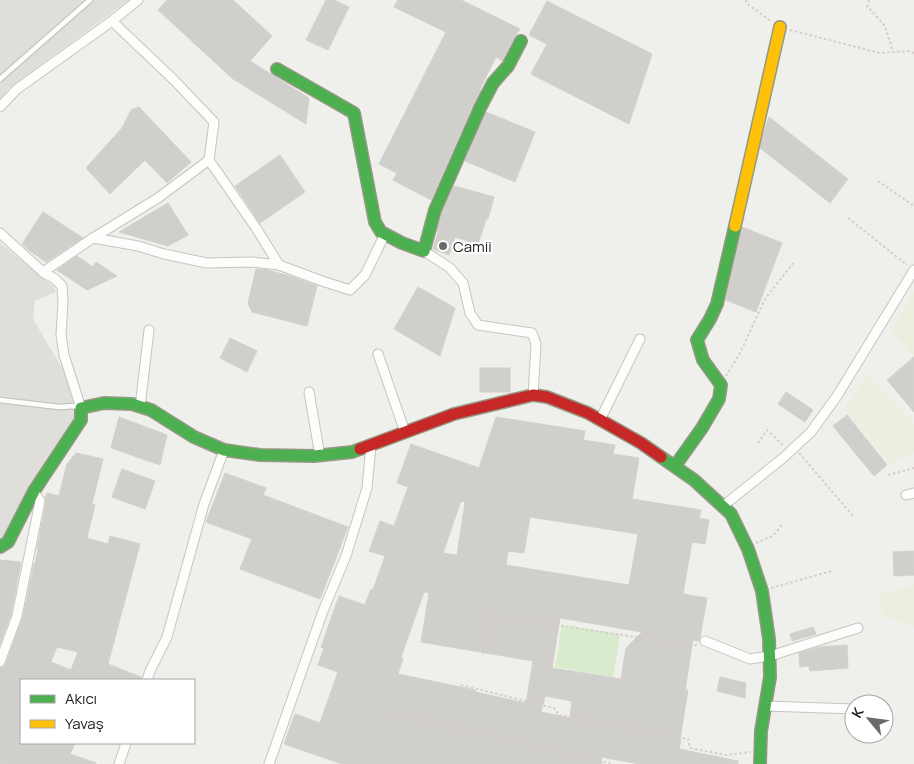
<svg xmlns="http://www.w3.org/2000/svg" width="914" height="764" viewBox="0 0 914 764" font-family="Manrope,sans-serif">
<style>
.airport{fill:#dfdeda}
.farmland{fill:#eceedf}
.grass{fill:#d8ebcc}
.building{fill:#d0cfcc;stroke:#d2d1cc;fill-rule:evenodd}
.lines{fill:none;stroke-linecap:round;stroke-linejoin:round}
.lane-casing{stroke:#c5c5c3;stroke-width:7}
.street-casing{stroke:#c5c5c3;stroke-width:11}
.fast-casing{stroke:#949983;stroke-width:14}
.slow-casing{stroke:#949983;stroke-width:14}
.jam-casing{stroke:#949983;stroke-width:14}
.path{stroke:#d7cdc9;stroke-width:2;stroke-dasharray:2.5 2.5;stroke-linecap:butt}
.lane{stroke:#fdfdfc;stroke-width:4.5}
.street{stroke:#fdfdfc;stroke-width:9}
.fast{stroke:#4caf50;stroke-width:11}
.slow{stroke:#ffc107;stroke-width:11}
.jam{stroke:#c62828;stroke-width:11}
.poi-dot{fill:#6a6a68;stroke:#fff;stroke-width:2}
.labels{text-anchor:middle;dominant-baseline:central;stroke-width:4;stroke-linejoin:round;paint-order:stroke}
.poi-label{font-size:15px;fill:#222;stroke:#fff;text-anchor:start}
</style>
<rect width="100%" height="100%" fill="#efefeb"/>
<g class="airport">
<path d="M0 0H129L8 89 0 99Z"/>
<path d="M0 243 53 286 56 292 35 301 33 319 66 375 77 415 24 494 4 537 0 538Z"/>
</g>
<g class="farmland">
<path d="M914 292V356L891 331Z"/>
<path d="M868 375 914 424V452L891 464 844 409Z"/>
<path d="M914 585V626L883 616 879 594Z"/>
</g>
<path class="grass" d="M562 625 620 634 613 677 555 667Z"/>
<g class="building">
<path d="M167 0H233L272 36 250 61 309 98 306 124 233 79 158 10Z"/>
<path d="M326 0H334L349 7 328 50 306 40Z"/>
<path d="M398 0H461L520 29 514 38 502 61 496 57 480 89 481 90 473 105 431 200 393 180 397 173 379 164 446 32 394 7Z"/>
<path d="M547 1 652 54 629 124 531 74 547 44 529 35Z"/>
<path d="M139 107 191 162 167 183 145 160 110 194 86 168 122 128 131 110Z"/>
<path d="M486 112 535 132 515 182 465 161Z"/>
<path d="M769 117 848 179 830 203 760 148 764 132Z"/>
<path d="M280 155 305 192 260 223 235 186Z"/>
<path d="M454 186 494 197 488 219H486L478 244 455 237 449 255 433 249 438 232H437L442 212Z"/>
<path d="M168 203 188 235 168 246 119 232Z"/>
<path d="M43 212 83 238 46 262 30 251 22 244Z"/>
<path d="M742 227 782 243 756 312 726 300Z"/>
<path d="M77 256 93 267 96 262 117 276 87 290 57 270Z"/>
<path d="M256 269 267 270 290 276 317 286 307 326 252 312 248 303Z"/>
<path d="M418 287 455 308 440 356 394 329Z"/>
<path d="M230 338 257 351 247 372 220 358Z"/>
<path d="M914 357V412L887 380Z"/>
<rect x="480" y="368" width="30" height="24"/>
<path d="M786 392 813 410 805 422 778 404Z"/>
<path d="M847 415 887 465 874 476 833 426Z"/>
<path d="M119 417 167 435 160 465 111 448Z"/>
<path d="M496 417 585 431 583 440 615 445 613 454 639 458 632 499 701 510 699 518 709 520 705 544 692 542 683 594 707 598 700 638 699 641 693 640 685 690H688L680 739 681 740 679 749 738 761V764H639L601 757 602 764H342L284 744 295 714 320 723 338 672 318 665 324 648 321 647 339 596 365 605 371 589 373 590 385 556 369 551 380 521 394 526 408 487 397 483 411 444 479 468ZM461 501 465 502 457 555 443 553ZM530 517 638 534 629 585 506 565 508 551 524 553ZM424 592 429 593 421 642 533 661 526 703 475 692V690L398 674 403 658 401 657ZM560 618 642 632 626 648 621 679 552 668ZM545 696 572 701 570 718 541 712Z"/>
<path d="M76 453 103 459 92 504 95 505 87 538 108 544 110 536 140 544 108 664 141 677V680H21V743H75L70 754 96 763V764H0V668L4 667 6 664 23 617 34 564H35L38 550 37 549 46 502 45 498 47 493 59 496 67 464ZM57 647 78 652 71 670 51 662Z"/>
<path d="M122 469 155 481 145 509 112 497Z"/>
<path d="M225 473 266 488 263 495 348 527 320 599 240 569 252 539 206 522Z"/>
<path d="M914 551V575L894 576 893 552Z"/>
<path d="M0 560 21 562 11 614 0 644Z"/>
<path d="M813 627 816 634 792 641 790 634Z"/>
<path d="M847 645 848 668 810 671 809 666 800 667 799 653 819 647Z"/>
<path d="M720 677 746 683 745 698 717 691Z"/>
</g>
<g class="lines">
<g class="lane-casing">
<g id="lane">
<path d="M0 79 90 0"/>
<path d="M0 400 59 407 75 406 79 408"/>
</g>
</g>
<g class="street-casing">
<g id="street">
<path d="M112 21 174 80 214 122 209 160"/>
<path d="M0 107 17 89 112 21 138 0"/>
<path d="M0 233 43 272 55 279 62 286 63 303 61 335 64 355 81 408"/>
<path d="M93 238 158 198 209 160 256 228 279 265"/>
<path d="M424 251 450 268 463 283 470 313 478 325 532 333 536 344 533 395"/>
<path d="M43 272 93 238 138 246 164 254 207 263 252 262 279 265 322 281 350 290 365 275 385 234"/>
<path d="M378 354 405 432"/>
<path d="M309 392 320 456"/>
<path d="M140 407 149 330"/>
<path d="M600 420 640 339"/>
<path d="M906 495 914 493"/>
<path d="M723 506 783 458 811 432 837 396 914 270"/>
<path d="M705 641 750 659 770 656 858 628"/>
<path d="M0 662 17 616 40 501 34 491"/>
<path d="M147 680 150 671 167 637 204 504 224 450"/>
<path d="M765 706 854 709"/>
<path d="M119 764 126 743"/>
<path d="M269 764 323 611 346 556 367 488 371 445"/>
</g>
</g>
<g class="fast-casing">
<g id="fast">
<path d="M277 69 354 113 375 222 381 232 402 243 424 251 435 210 480 108 493 83 508 66 521 41"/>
<path d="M661 457 694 480 731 514 748 549 762 591 769 639 770 677 761 731 760 764"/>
<path d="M675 466 702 428 719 399 721 385 703 360 697 340 710 319 717 304 735 226"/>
<path d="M0 547 8 542 34 491 81 420V408L104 403 132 404 151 410 194 437 224 450 260 455 314 456 352 452 360 449"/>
</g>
</g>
<g class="slow-casing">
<path id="slow" d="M735 226 780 27"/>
</g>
<g class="jam-casing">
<path id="jam" d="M360 449 454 414 533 395 547 397 588 413 641 443 661 457"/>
</g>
<g class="path">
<path d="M746 0V3L772 22"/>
<path d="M869 0 867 6 885 26 893 52"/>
<path d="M790 30 880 53 910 51 914 53"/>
<path d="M878 181 914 206"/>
<path d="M848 218 907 265"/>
<path d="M726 376 740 353 765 299 794 262"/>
<path d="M758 443 767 430 784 446"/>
<path d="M799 453 854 517"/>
<path d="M888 475 914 468"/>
<path d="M756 543 773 536 783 523"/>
<path d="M771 588 832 571"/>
<path d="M483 654 492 615 693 646 698 644"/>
<path d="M461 685 554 708 559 715 688 739 690 748 726 755 751 752"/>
<path d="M394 713 613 764"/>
</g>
<use href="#lane" class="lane"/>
<use href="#street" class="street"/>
<use href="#fast" class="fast"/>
<use href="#slow" class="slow"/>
<use href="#jam" class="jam"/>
</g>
<circle class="poi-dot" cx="443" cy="246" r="5"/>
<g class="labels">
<g class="poi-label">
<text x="453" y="246">Camii</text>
</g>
</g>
<rect x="20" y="679" width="175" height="65" fill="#ffffff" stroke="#a7a7a7"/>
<rect x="30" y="695" width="25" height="8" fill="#4caf50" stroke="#a7a7a7"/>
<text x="65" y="704" font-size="15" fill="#222222">Akıcı</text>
<rect x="30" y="720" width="25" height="8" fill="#ffc107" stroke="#a7a7a7"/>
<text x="65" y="729" font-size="15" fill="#222222">Yavaş</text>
<g transform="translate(869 719) rotate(299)"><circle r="24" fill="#ffffff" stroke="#a7a7a7"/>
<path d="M0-4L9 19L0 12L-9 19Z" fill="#6a6a68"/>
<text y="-8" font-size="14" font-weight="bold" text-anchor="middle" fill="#222222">K</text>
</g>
</svg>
